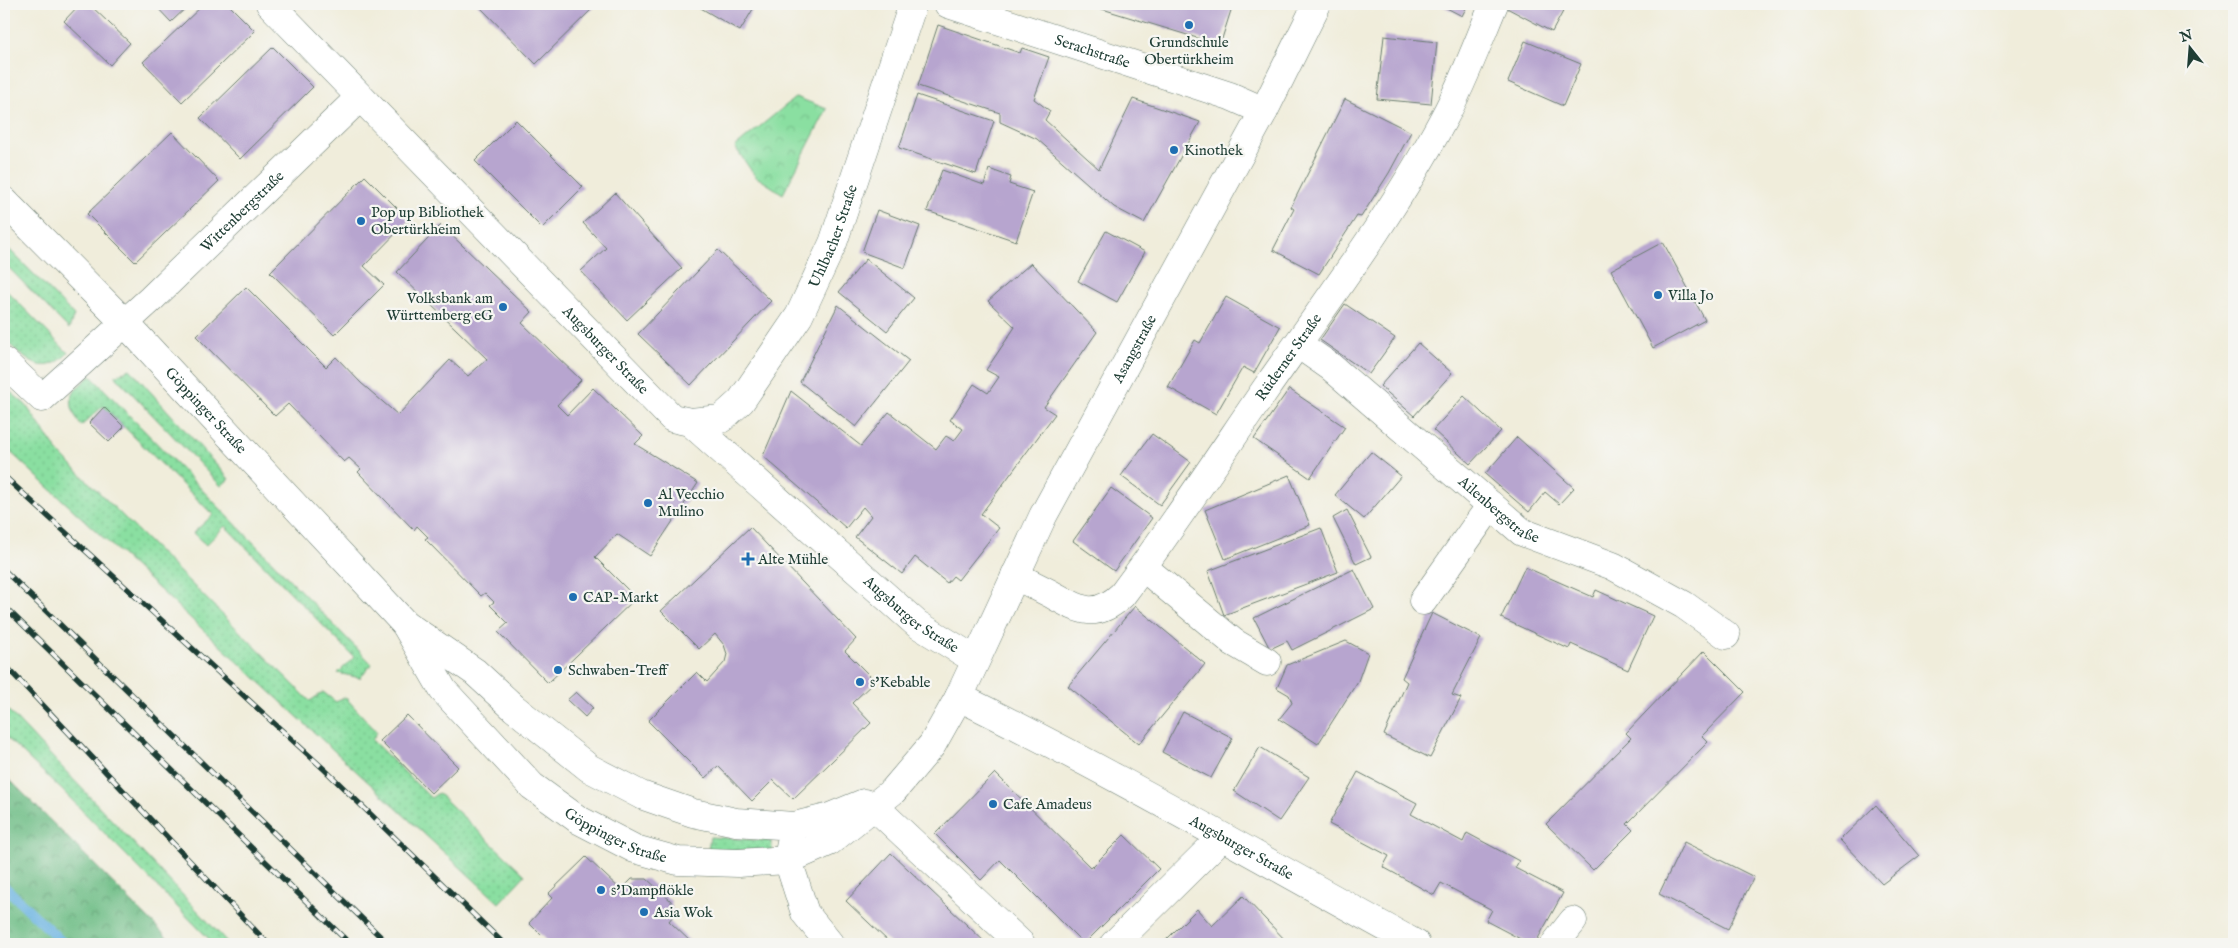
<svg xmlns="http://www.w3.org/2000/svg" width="2238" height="948" viewBox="0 0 2238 948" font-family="'IM FELL English',serif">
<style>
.grass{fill:url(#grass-dots);stroke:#548e6a}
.forest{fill:url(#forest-crowns);stroke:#477e5e}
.park{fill:url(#park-crowns);stroke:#548e6a}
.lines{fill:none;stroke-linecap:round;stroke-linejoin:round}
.stream{stroke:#69b2e1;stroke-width:10}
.building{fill:#b7a5cf}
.minor-casing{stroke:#687b6e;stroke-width:29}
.minor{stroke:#fff;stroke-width:28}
.rail-casing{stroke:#1f3d34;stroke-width:5.5}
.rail{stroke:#f6f6f2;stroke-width:4;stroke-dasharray:11;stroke-linecap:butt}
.poi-dot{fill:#1f6fb2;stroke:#f6f6f2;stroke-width:2}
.labels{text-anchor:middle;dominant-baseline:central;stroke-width:4.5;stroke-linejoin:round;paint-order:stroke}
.poi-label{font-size:15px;fill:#1f3d34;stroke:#f6f6f2;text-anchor:start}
.street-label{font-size:15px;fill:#1f3d34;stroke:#f6f6f2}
</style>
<defs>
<pattern id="grass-dots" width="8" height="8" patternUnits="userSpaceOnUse" patternTransform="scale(1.25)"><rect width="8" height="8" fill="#8adfa1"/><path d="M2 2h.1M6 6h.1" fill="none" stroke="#77c08b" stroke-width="1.8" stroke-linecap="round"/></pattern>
<pattern id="forest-crowns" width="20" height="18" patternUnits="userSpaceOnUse" patternTransform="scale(1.25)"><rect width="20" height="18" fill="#6fbe87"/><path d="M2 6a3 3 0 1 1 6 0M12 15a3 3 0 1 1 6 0" fill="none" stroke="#5b9c6f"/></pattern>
<pattern id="park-crowns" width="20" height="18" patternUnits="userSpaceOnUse" patternTransform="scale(1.25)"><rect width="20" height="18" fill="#8adfa1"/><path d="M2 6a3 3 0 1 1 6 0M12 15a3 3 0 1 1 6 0" fill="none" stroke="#77c08b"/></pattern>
</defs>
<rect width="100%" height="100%" fill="#f6f6f2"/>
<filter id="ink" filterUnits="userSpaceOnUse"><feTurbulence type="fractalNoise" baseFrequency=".02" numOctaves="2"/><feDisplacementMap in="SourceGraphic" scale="10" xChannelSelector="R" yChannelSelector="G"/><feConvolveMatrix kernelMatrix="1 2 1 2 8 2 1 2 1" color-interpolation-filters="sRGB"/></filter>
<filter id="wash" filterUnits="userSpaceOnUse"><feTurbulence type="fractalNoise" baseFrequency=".0096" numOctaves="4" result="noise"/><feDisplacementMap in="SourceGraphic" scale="20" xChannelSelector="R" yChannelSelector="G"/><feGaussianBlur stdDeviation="1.12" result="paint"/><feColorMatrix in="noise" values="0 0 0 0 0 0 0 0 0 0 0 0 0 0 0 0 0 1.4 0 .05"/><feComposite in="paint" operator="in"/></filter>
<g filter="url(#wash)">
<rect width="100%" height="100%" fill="#f0eddb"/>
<g class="grass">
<path d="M4 244 74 315 69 329 4 263Z"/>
<path d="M4 288 68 353C42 380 25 358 4 339V311L10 305 4 296Z"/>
<path d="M130 369 229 479 221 486 115 376Z"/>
<path d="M91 376 372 664 360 678 338 673 354 657 225 526 206 545 193 533 213 515 103 406 81 426C66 402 68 393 91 376Z"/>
<path d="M4 387 25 404 59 453 310 701 323 692 336 702 345 697 377 732 372 740 431 798 438 793 525 875 499 903 4 446Z"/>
<path d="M4 706 229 944H214L62 790 4 735Z"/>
<path d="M710 837 771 841 772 850 708 851Z"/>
</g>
<path class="forest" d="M4 774 174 944H4Z"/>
<path class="park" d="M796 97 827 109 783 194 755 176 735 147Z"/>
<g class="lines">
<path class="stream" d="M4 886 64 944"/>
</g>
<g id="blocks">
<g class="building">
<path d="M80 4H89L130 43 110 65 64 21Z"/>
<path d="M154 4H190L171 22Z"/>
<path d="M204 4H228L255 31 182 102 143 62Z"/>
<path d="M477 4H597L536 64Z"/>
<path d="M694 4H756L740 31Z"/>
<path d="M1086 4H1233L1220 45Z"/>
<path d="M1439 4H1468L1462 16Z"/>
<path d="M1507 4H1567L1552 32 1505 7Z"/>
<path d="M938 25 1020 53 1022 48 1049 57 1034 99 1050 111 1045 120 1099 169 1133 99 1200 122 1144 223 1114 207 1037 139 1000 122V113L918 86Z"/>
<path d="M1384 36 1437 42 1431 104 1377 99Z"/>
<path d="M1525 41 1581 64 1563 106 1508 82Z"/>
<path d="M273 47 313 87 240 159 200 118Z"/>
<path d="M917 95 994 121 976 174 899 148Z"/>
<path d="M1345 99 1411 132 1389 173 1361 217 1357 216 1319 274 1273 250 1294 209 1291 207Z"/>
<path d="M516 120 583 187 542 228 475 161Z"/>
<path d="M172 132 219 181 135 262 87 214Z"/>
<path d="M989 169 1011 177 1009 184 1033 192 1016 241 927 211 942 170 984 185Z"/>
<path d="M365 176 409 220 364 266 384 285 334 335 270 272Z"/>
<path d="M615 193 682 268 627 320 581 271 606 248 583 223Z"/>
<path d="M877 210 920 226 905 268 862 252Z"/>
<path d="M441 225 532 312 522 323 581 380 557 405 567 415 593 388 643 436 635 444 698 483 650 556 617 534 595 557 636 598 548 683 498 632 508 623 490 605 494 602 485 593 481 596 425 539 428 537 417 526 414 530 358 472 361 469 349 458 344 462 288 404 275 416 196 336 246 287 326 367 336 357 361 383 398 415 450 360 468 376 487 359 397 272Z"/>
<path d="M1106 231 1145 252 1117 302 1078 281Z"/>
<path d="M1663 242 1705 320 1653 348 1611 270Z"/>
<path d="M718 250 771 301 691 385 638 334Z"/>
<path d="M866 259 914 298 887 331 839 292Z"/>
<path d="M1031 263 1097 332 1044 407 1055 414 981 514 999 528 958 580 953 576 947 583 915 557 902 574 855 537 871 516 863 507 846 528 763 456 791 391 861 446 889 412 936 449 946 436 954 441 963 429 950 420 974 384 988 393 999 377 986 370 1015 327 988 301Z"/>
<path d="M1226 297 1280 327 1254 373 1243 367 1216 414 1168 387 1195 340 1200 343Z"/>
<path d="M1345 304 1395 338 1369 374 1320 340Z"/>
<path d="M838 305 909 361 856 427 800 382Z"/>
<path d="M1418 343 1452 373 1414 416 1380 386Z"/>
<path d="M1289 389 1345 427 1310 478 1254 439Z"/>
<path d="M1464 396 1501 431 1470 464 1433 430Z"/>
<path d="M104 407 124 427 109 442 89 423Z"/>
<path d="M1152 434 1191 462 1160 505 1121 476Z"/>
<path d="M1517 437 1574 488 1559 504 1545 492 1529 512 1485 474Z"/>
<path d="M1371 452 1401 476 1364 519 1335 495Z"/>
<path d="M1289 475 1310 525 1225 559 1205 510Z"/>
<path d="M1111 488 1152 518 1114 571 1073 541Z"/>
<path d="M1347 510 1371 557 1356 564 1333 518Z"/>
<path d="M750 527 856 639 845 651 875 681 852 703 871 723 793 799 773 780 752 801 718 766 705 778 648 721 697 672 707 682 725 662 727 654 724 645 715 634 699 649 661 611Z"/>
<path d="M1321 528 1338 572 1224 615 1208 571Z"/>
<path d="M1525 567 1593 597 1596 590 1653 616 1628 670 1571 644 1569 649 1501 618Z"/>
<path d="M1354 569 1374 609 1292 650 1287 641 1270 649 1254 618Z"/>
<path d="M1135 606 1205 664 1139 744 1068 686Z"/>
<path d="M1432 613 1481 638 1452 695 1461 698 1430 758 1384 735 1407 682 1402 678Z"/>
<path d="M1346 641 1368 653 1358 681 1318 744 1279 719 1292 703 1289 695 1277 688 1287 665Z"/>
<path d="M1704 651 1745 692 1702 736 1708 742 1627 824 1633 830 1593 870 1546 824 1631 738 1626 733Z"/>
<path d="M576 692 593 708 585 717 567 700Z"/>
<path d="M1183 712 1233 738 1211 778 1162 752Z"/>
<path d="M407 715 458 767 431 793 380 741Z"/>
<path d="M1260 747 1309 777 1279 821 1234 791Z"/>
<path d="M1358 772 1417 803 1411 814 1463 842 1467 833 1519 861 1515 868 1563 893 1535 944H1530L1486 921 1492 910 1441 883 1434 895 1383 867 1389 856 1329 824Z"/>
<path d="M995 773 1091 868 1124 835 1159 869 1084 944 1000 860 981 880 935 834Z"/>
<path d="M1876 805 1919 856 1882 884 1840 840Z"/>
<path d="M1684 842 1754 877 1728 929 1659 894Z"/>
<path d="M891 853 987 944H891L846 901Z"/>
<path d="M586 857 621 890 632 879H647L671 901 673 916 669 921 693 944H550L529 923 552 898 548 894Z"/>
<path d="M1243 896 1289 944H1162L1197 909 1212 926Z"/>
</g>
</g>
</g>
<g filter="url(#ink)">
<use href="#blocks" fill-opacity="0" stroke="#687b6e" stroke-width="1"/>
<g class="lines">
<g class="minor-casing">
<g id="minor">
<path id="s1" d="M270 4 672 418 690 422 917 624 974 659"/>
<path id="s2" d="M948 4 1230 96 1264 111"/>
<path id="s3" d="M4 201 125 323 405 624 475 672 514 708 589 768 641 795 693 813 736 822 794 826 830 817 864 803"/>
<path id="s4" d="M1298 344 1331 367 1522 532 1613 566 1684 605 1726 635"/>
<path id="s5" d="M4 362 42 398 151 299 359 98"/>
<path id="s6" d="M690 422 721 419 741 401 799 316 833 243 913 4"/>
<path d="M1143 567 1233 642 1267 662"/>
<path id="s7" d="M1015 575C1027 582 1040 588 1053 595 1080 610 1095 620 1122 595 1172 528 1219 457 1267 387 1328 300 1394 212 1444 118 1464 81 1478 42 1494 4"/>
<path d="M1423 601 1491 505"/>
<path id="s8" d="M405 624 443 690 532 786 579 820 635 849 678 861 738 863 788 860 829 842 893 791 932 745 959 697 1043 516 1264 111 1317 4"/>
<path id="s9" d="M959 697C1114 773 1264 861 1416 944"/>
<path d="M875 807 1021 944"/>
<path d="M791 842 788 860 805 913 830 944"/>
<path d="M1114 944 1222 837"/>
<path d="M1555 944 1573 921"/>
</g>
</g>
<use href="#minor" class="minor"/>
<g class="rail-casing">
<g id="rail">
<path d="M4 476 325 770 504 944"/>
<path d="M4 570 388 944"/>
<path d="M4 606 350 944"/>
<path d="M4 664 268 944"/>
</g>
</g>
<use href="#rail" class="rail"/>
</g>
</g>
<g class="poi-dot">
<circle cx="1189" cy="25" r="5"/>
<circle cx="1174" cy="150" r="5"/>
<circle cx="361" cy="221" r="5"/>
<circle cx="1658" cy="295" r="5"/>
<circle cx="503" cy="307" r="5"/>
<circle cx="648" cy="503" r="5"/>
<path d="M745.5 551.5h5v5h5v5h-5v5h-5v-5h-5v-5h5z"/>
<circle cx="573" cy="597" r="5"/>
<circle cx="558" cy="670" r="5"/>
<circle cx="860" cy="682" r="5"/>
<circle cx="993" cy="804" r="5"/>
<circle cx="601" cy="890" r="5"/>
<circle cx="644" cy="912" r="5"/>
</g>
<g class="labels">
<g class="poi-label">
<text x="1189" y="42" text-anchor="middle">Grundschule<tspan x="1189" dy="17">Obertürkheim</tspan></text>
<text x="1184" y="150">Kinothek</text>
<text x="371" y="212">Pop up Bibliothek<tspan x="371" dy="17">Obertürkheim</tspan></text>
<text x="1668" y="295">Villa Jo</text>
<text x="493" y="298" text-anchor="end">Volksbank am<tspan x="493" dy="17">Württemberg eG</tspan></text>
<text x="658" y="494">Al Vecchio<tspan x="658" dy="17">Mulino</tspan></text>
<text x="758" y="559">Alte Mühle</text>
<text x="583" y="597">CAP-Markt</text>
<text x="568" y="670">Schwaben-Treff</text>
<text x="870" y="682">s'Kebable</text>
<text x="1003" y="804">Cafe Amadeus</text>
<text x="611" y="890">s'Dampflökle</text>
<text x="654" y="912">Asia Wok</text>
</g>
<g class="street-label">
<text stroke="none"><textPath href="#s2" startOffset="152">Serachstraße</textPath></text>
<text stroke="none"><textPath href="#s5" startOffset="326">Wittenbergstraße</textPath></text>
<text stroke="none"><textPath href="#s6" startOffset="248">Uhlbacher Straße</textPath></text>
<text stroke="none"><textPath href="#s8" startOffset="1115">Asangstraße</textPath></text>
<text stroke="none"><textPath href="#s1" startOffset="482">Augsburger Straße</textPath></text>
<text stroke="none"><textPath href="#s7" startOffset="410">Rüderner Straße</textPath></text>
<text stroke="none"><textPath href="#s3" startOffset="291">Göppinger Straße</textPath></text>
<text stroke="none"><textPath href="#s4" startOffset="261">Ailenbergstraße</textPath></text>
<text stroke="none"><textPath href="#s1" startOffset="889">Augsburger Straße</textPath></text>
<text stroke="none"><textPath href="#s8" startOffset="305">Göppinger Straße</textPath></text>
<text stroke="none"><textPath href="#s9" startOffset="320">Augsburger Straße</textPath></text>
</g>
</g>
<rect width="2238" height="948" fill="none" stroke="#f6f6f2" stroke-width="20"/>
<g transform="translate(2190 48) rotate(343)" stroke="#f6f6f2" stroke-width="4" paint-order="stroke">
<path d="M0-4L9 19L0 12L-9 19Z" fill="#1f3d34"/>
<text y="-8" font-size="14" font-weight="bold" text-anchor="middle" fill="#1f3d34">N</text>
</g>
</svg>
